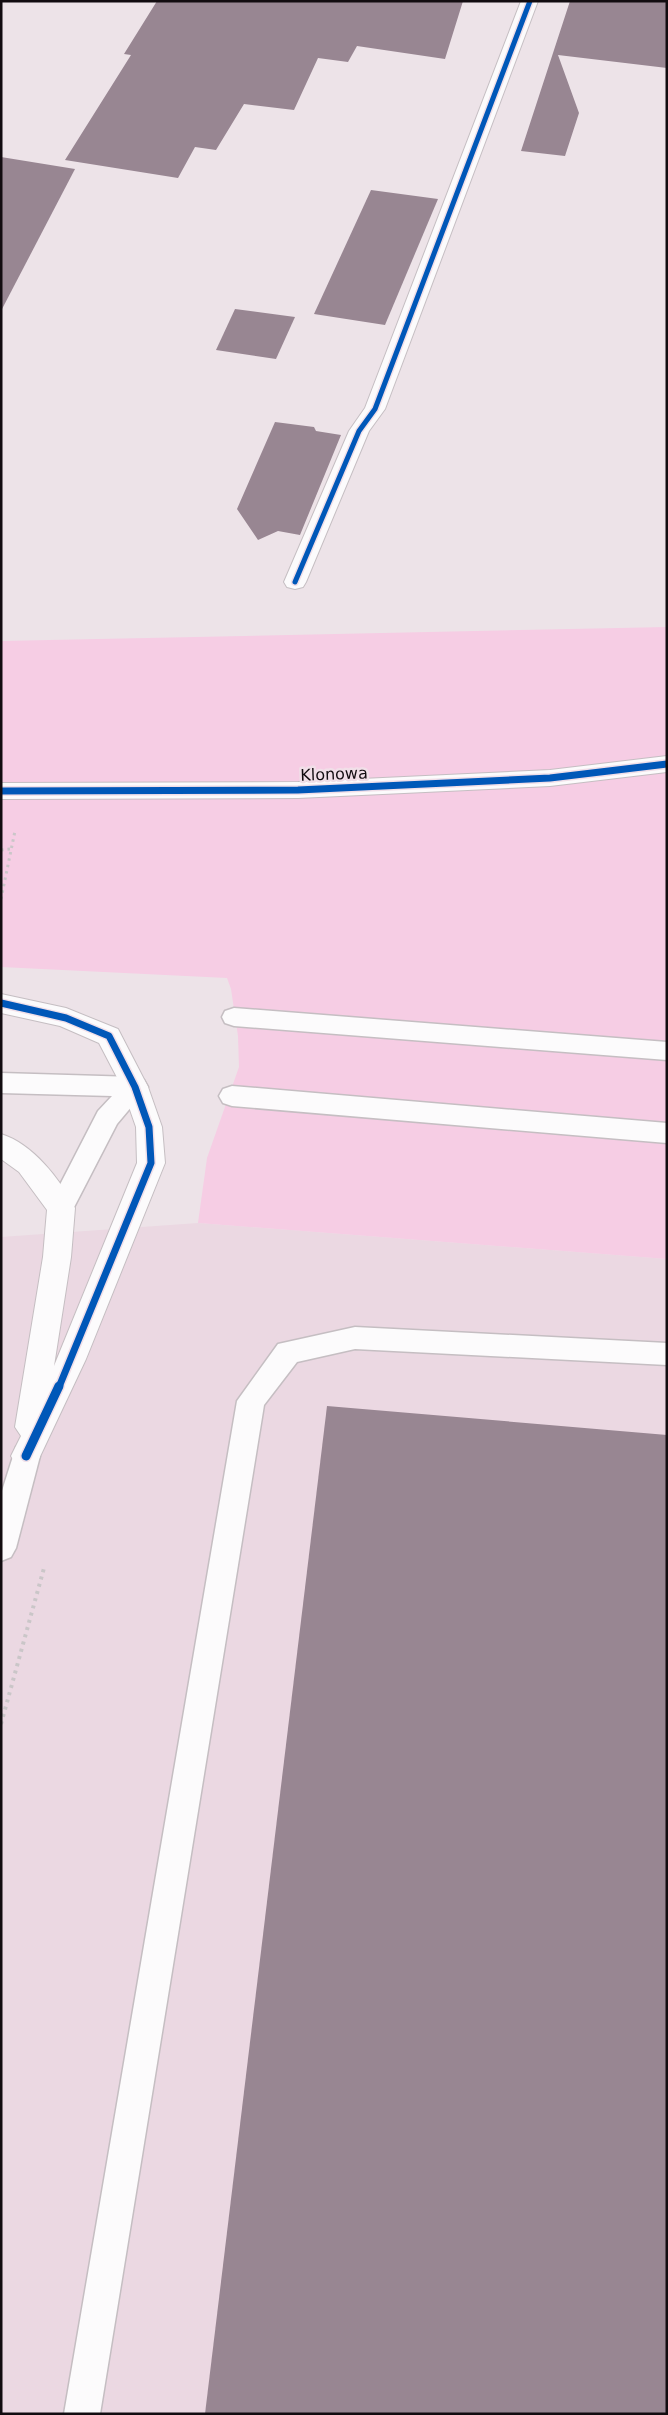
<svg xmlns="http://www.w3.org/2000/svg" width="668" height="2415" viewBox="0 0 668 2415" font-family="'DejaVu Sans',sans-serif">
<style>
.built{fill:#ebd8e2}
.green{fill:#f6cde4}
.building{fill:#988692}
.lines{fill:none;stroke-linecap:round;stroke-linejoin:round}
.lane-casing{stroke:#c5bec2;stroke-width:3}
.street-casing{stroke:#c5bec2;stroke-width:2}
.path-far1{stroke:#cac6c8;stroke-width:3;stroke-dasharray:2.5 4;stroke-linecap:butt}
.path{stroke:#cac6c8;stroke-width:4;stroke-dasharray:3 4.5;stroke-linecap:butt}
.lane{fill:#fcfbfc;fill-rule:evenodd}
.street{fill:#fcfbfc;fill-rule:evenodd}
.cycleway-far2-casing{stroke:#f1dfe8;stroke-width:8}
.cycleway-far1-casing{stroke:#f1dfe8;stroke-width:10}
.cycleway-casing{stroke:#f1dfe8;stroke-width:12}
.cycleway-far2{stroke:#0057b8;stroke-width:5}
.cycleway-far1{stroke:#0057b8;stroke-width:7}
.cycleway{stroke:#0057b8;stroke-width:9}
.labels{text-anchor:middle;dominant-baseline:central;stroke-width:5;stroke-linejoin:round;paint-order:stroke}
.street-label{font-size:16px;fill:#120c10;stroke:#f1dfe8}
</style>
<rect width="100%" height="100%" fill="#ede3e8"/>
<path class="built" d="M198 1223 667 1259V2414H1V1237Z"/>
<path class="green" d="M667 627V1259L198 1223 207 1158 239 1067 238 1036 231 989 227 978 1 967V641Z"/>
<g class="building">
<path d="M157 1H463L445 59 357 46 348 62 318 58 294 110 244 104 216 150 195 147 178 178 65 160 131 55 124 54Z"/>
<path d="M570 1H667V68L558 55 579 113 565 156 521 151Z"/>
<path d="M1 157 75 169 1 311Z"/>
<path d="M371 190 438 199 385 325 314 314Z"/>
<path d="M235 309 295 317 276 359 216 350Z"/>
<path d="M275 422 314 427 316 431 341 435 300 535 278 531 258 540 237 509Z"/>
<path d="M327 1406 667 1435V2414H205Z"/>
</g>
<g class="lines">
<g class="lane-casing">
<g id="lane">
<path d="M234 1008 667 1042V1060L234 1026 225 1023 222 1017 225 1011Z"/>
<path d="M1 1073 135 1077 144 1080 148 1087 117 1124 70 1215 61 1218 52 1215 48 1208 98 1111 112 1096 1 1093Z"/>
<path d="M232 1086 667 1123V1143L232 1106 223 1103 219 1096 223 1089Z"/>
<path d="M355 1327 667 1343V1365L355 1349 297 1362 264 1405 100 2414H64L237 1401 278 1344Z"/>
<path d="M26 1444 36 1447 40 1456 16 1548 11 1557 1 1561V1494L16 1447Z"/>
</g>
</g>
<g class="street-casing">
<g id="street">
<path d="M521 1H538L385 409 369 431 306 582 303 587 295 589 287 587 284 582 349 431 365 408Z"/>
<path d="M667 756V772L550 786 298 798 1 799V783L298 782 550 770Z"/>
<path d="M1 994 66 1008 118 1029 148 1087 162 1127 165 1163 86 1359 36 1465 26 1469 16 1465 11 1456 21 1436 15 1427 43 1257 47 1210 19 1172 1 1159V1134C33 1144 60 1179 75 1208L71 1257 54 1366 137 1163 136 1127 122 1087 99 1043 60 1026 1 1013Z"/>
</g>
</g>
<g class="path-far1">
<path d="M1 850 11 849"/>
<path d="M1 899 15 831"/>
</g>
<path class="path" d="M1 1724 44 1568"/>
<use href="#lane" class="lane"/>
<use href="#street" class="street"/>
<g class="cycleway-far2-casing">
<path id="cycleway-far2" d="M295 582 359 431 375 409 530 1"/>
</g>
<g class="cycleway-far1-casing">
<g id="cycleway-far1">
<path d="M1 791 298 790 550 778 667 764"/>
<path d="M1 1003 66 1018 109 1036 135 1087 149 1127 151 1163 59 1387"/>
</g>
</g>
<g class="cycleway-casing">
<path id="cycleway" d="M26 1456 59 1386"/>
</g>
<use href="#cycleway-far2" class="cycleway-far2"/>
<use href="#cycleway-far1" class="cycleway-far1"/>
<use href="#cycleway" class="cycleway"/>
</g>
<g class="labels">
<g class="street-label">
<text transform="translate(334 774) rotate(-2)">Klonowa</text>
</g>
</g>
<rect width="668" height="2415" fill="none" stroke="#120c10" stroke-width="5"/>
</svg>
